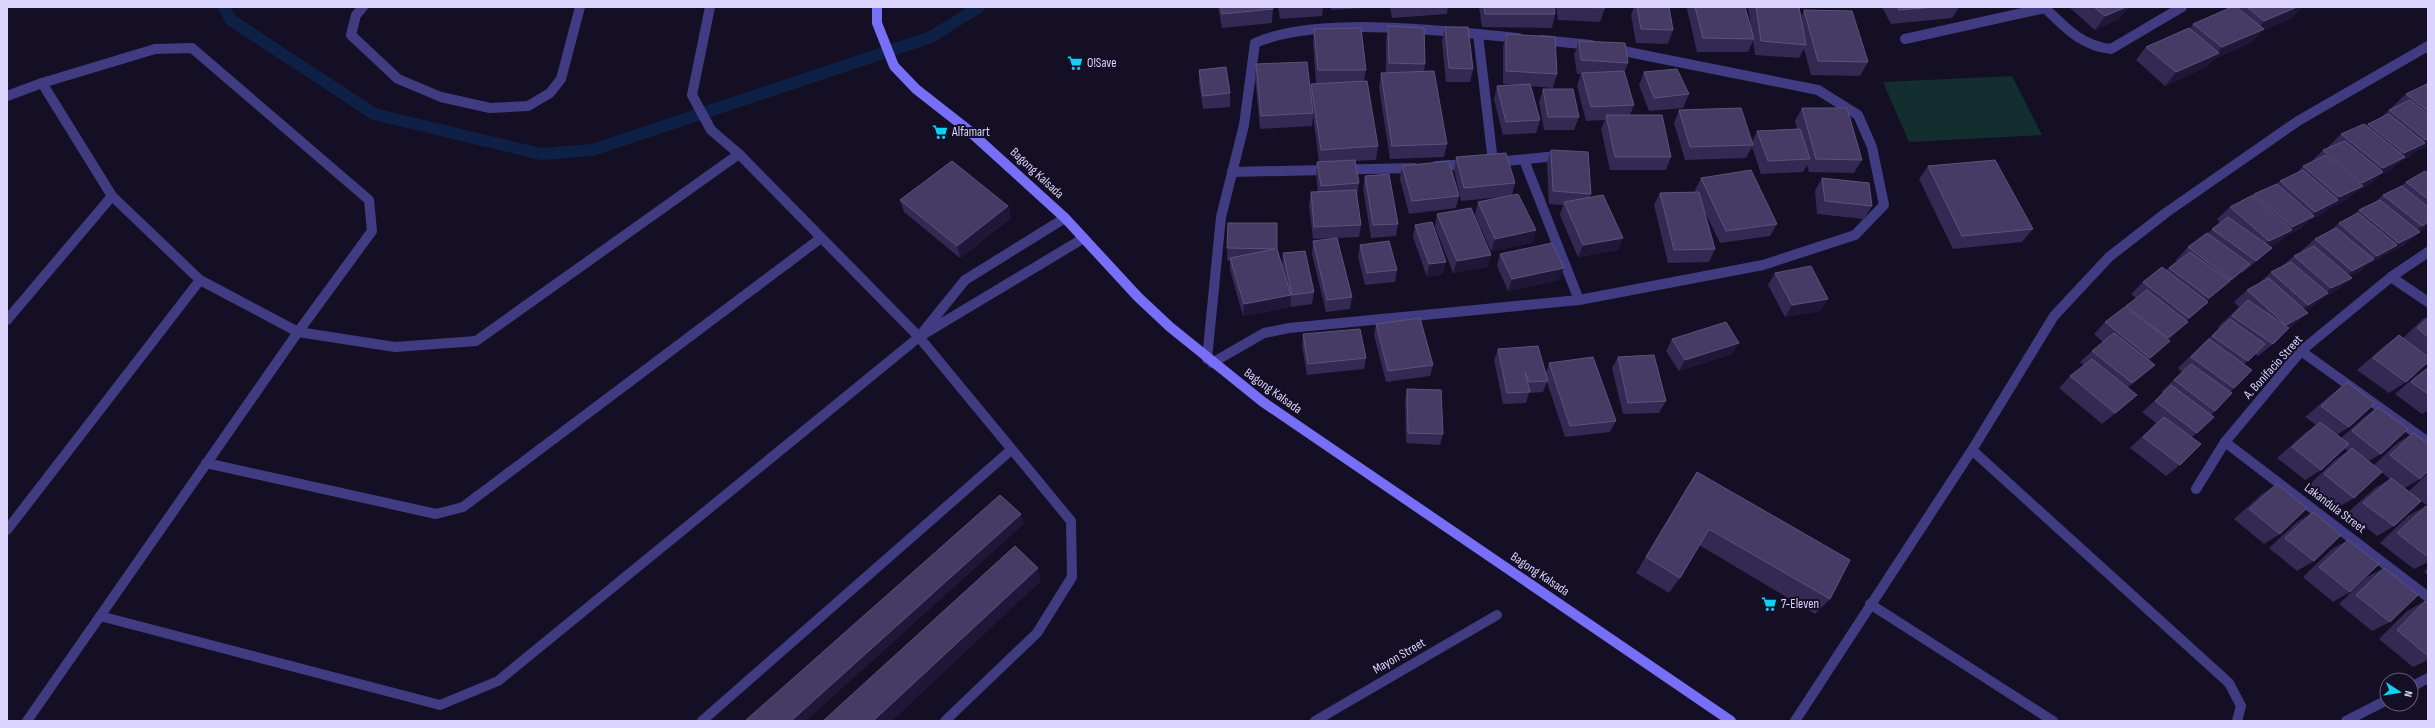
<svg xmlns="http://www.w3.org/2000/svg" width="2435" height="728" viewBox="0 0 2435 728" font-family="'Sofia Sans Condensed',sans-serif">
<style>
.green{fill:#132e2e}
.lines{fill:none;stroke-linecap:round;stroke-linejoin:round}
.stream{stroke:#0e2045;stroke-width:12}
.lane{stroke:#413c82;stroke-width:10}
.street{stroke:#413c82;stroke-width:10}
.secondary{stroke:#776ffa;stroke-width:10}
.wall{fill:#332952}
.shaded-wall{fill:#1f1738}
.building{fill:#453b64;stroke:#5c537c}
.labels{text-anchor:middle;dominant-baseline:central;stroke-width:4;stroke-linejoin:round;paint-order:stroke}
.poi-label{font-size:13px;fill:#dad4fe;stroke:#140f24;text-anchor:start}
.street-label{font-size:13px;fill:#dad4fe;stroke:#140f24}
</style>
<rect width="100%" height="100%" fill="#140f24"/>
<path class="green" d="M2012 76 2042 135 1909 142 1883 82Z"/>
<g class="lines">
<path class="stream" d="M224 7 231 20 374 114 541 154 592 150 931 37 979 7"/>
<g class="lane">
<path d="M1905 39 2045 8"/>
<path d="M1972 450 2229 683 2241 706 2237 721"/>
<path d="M1870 604 2053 721"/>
</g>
<g class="street">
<path d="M363 7 356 15 351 35 398 79 441 97 490 108 528 106 550 93 561 79 580 7"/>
<path d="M710 7 692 95 711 130 739 154 919 337 1071 521 1072 577 1037 633 945 721"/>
<path d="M2044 7C2065 27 2081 46 2111 49L2182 7"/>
<path d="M1478 34 1493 162"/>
<path d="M1542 40 1591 45"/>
<path d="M42 83 112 196 200 280 298 332 395 347 476 341 739 154"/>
<path d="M7 96 42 83 155 49 192 48 369 200 372 231 298 332 27 721"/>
<path d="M1524 160 1579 300"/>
<path d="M1496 162 1557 156"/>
<path d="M1436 166 1468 164"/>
<path d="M1232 172 1414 168"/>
<path d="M2391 277 2428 302"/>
<path d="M7 320 112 196"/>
<path d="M923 332 965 280 1065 218"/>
<path d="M2301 351 2428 442"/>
<path d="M1207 359 1221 217 1244 125 1255 43C1319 15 1447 31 1518 38"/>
<path d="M1212 363 1264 333 1289 328 1579 300 1763 265 1855 235 1884 205 1872 147 1858 115 1818 90 1613 49"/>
<path d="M2225 442 2428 597"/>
<path d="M206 463 436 514 463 507 821 238"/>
<path d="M2196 489 2225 442 2301 351 2391 277 2428 252"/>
<path d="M7 530 200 280"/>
<path d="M100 616 440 705 498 681 919 337 1084 238"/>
<path d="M2411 687 2428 678"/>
<path d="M702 721 1011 450"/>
<path d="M1315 721 1497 615"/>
<path d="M1795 721 1972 450 2054 316 2109 257 2167 212 2298 121 2428 46"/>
<path d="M2346 721 2387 700"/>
</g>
<path class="secondary" d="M877 7V23L894 66 916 89 967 129 1065 218 1138 297 1170 327 1263 402 1731 721"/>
</g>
<g class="wall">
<path d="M1218 7H1272L1273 9 1272 23 1222 28Z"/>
<path d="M1278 7H1323L1322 16 1280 19Z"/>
<path d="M1331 7H1365V8L1331 10Z"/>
<path d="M1390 7H1448L1447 14 1392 18Z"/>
<path d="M1479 7H1554L1555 14 1552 28 1482 27Z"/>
<path d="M1556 7H1605V8L1600 22 1558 20Z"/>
<path d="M1634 7H1669L1673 30 1668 44 1636 43 1631 15Z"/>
<path d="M1687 7H1745L1751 27 1748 7H1799L1801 17 1804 10 1868 62 1860 76 1811 75 1804 49 1799 58 1755 55 1753 41 1748 52H1697L1687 9Z"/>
<path d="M1882 7H1959L1952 18 1891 24Z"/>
<path d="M2069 7H2132L2127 9 2119 19 2095 30Z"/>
<path d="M2228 7H2304L2300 9 2292 18 2262 31 2252 42 2214 59 2208 66 2165 86 2136 60 2146 47 2190 29 2193 24 2226 10Z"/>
<path d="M1388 26 1425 64 1424 72 1447 144 1444 157 1390 159 1379 87 1381 73H1386V40Z"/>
<path d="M1445 27 1473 69 1470 82H1446L1442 41Z"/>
<path d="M1314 29 1366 70 1364 81 1378 146 1376 160 1355 161 1359 183 1357 196 1361 225 1359 237 1313 239 1309 205 1311 192H1318L1316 175 1317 162H1319L1313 116 1312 126 1260 129 1255 78 1256 64 1311 93V84H1316L1313 43Z"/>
<path d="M1506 34 1557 74 1553 88 1531 86 1540 120 1536 133 1503 135 1494 99 1497 86 1514 85 1503 84V47Z"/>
<path d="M1579 41 1628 63 1624 73 1634 105 1630 115 1671 157 1666 170H1610L1601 129 1605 120 1586 121 1577 86 1581 74H1577L1574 55Z"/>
<path d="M1199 70 1230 93V107L1203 109 1199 83Z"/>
<path d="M1644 72 1689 94 1683 108 1649 111 1639 85Z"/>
<path d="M2428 83V146L2416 151 2410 156 2401 161 2391 170 2381 174 2369 185 2357 191 2348 199 2331 207 2324 213 2310 220 2300 229 2285 236 2278 243 2270 247 2258 260 2242 273 2241 272 2207 301 2208 302 2187 321 2175 334 2168 340 2157 353 2149 360 2142 376 2128 388 2137 395 2124 407 2102 424 2059 388 2070 376 2084 365 2080 362 2092 351 2103 342 2094 334 2105 322 2136 298 2131 294 2143 282 2166 270 2177 261 2176 260 2188 247 2208 233 2220 223 2217 219 2230 207 2276 184 2280 181 2297 173 2303 166 2310 163 2323 150 2329 148 2328 147 2341 134 2366 125 2380 118 2389 110 2394 108 2392 107 2406 94Z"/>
<path d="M1543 89 1579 117 1574 130H1544L1539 102Z"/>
<path d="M1802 108 1862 160 1854 173 1809 172 1807 165 1803 172 1761 174 1752 147 1746 158 1685 160 1674 123 1679 110 1752 142 1757 131 1797 129 1795 121Z"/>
<path d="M1551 150 1591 194 1590 198 1623 238 1618 250 1578 257 1560 215 1563 205 1549 204 1547 163Z"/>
<path d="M1456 157 1515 183 1512 195 1536 230 1532 243 1491 251 1475 215 1478 202 1502 197 1461 201 1454 170Z"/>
<path d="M1402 166 1459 196 1456 208 1409 214 1400 179Z"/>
<path d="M1928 166 2033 229 2022 242 1953 249 1919 179Z"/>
<path d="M2428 170V226L2424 229 2419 232H2420L2404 245 2384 255 2382 257 2365 266 2359 272 2350 276 2352 278 2337 290 2324 297 2313 306 2305 310 2294 325 2289 328 2273 344 2258 356 2255 354 2244 364 2234 388 2230 392 2215 411 2211 415 2197 433 2192 437 2180 465 2166 476 2130 448 2156 423 2142 412 2163 393 2161 392 2182 372 2178 368 2219 328 2218 327 2239 307 2234 302 2247 290 2258 284 2271 272 2282 266 2294 256 2302 252 2301 251 2315 239 2331 230 2339 223 2352 216 2359 210 2375 202 2383 195 2401 186 2406 182 2426 172Z"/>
<path d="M1365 176 1398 224 1396 236 1371 238 1363 188Z"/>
<path d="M1701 178 1777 224 1770 236 1720 243 1704 210 1715 249 1709 262 1668 263 1654 205 1660 193 1696 192 1695 190Z"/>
<path d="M1822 178 1872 206 1864 219 1817 214 1815 191Z"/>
<path d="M900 200 1008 206 1011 218 960 258 904 212Z"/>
<path d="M1437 214 1491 255 1487 267 1453 273 1435 227Z"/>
<path d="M1228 223 1277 249 1282 265 1283 253 1314 292 1312 304 1291 307 1290 305V307L1243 316 1230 270V261L1227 260Z"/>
<path d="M1415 225 1443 274 1427 277 1413 237Z"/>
<path d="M1313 241 1352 297 1350 309 1326 312 1312 254Z"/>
<path d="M1360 245 1397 270 1395 282 1365 285 1358 257Z"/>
<path d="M1500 254 1559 280 1508 291 1497 266Z"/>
<path d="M1775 273 1820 311 1785 317 1768 285Z"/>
<path d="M2428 316V362L2406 382 2389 393 2357 370 2383 347 2399 335 2403 338 2423 319Z"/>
<path d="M1376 324 1433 365 1430 376 1386 382 1374 335Z"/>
<path d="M1303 334 1366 358 1364 369 1307 375 1302 346Z"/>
<path d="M1672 339 1732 354 1679 371 1666 351Z"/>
<path d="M1498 349 1546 373 1549 363 1616 421 1610 432 1565 437 1547 382 1543 392 1529 393 1526 403 1503 404 1494 360Z"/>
<path d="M1618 357 1666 401 1659 413 1623 414 1612 368Z"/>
<path d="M2428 367V410L2422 414 2395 394 2418 374Z"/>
<path d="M2347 382 2349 427 2337 435 2341 438 2363 418 2378 407 2381 454 2369 461 2374 465 2396 444 2413 433 2420 479 2405 488 2409 491 2428 473V506L2421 501 2394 526 2377 536 2347 513 2375 488 2390 479 2381 472 2354 498 2337 508 2309 485 2336 459 2348 451 2344 448 2321 470 2305 480 2277 458 2305 433 2316 425 2305 417 2332 394Z"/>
<path d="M1407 389 1443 434 1440 445 1406 443 1405 400Z"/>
<path d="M1697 472 1830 599 1815 614 1699 545 1680 578 1669 593 1636 573 1686 489Z"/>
<path d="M2277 484 2280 534 2264 544 2234 519 2262 494Z"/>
<path d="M2426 506 2428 507V562L2414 569 2380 543 2408 516Z"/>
<path d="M2313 512 2314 561 2297 571 2269 548 2297 522Z"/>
<path d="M2348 540 2350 592 2333 602 2303 577 2332 549Z"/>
<path d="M2428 567V575L2424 572Z"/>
<path d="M2384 568 2390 622 2372 631 2339 604 2367 577Z"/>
<path d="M2425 601 2428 660 2413 667 2379 639 2407 611Z"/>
</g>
<g class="shaded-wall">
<path d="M2126 7H2128L2119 19 2095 30 2105 16Z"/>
<path d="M2297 7H2304L2300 9 2292 18 2262 31 2252 42 2214 59 2208 66 2165 86 2176 72 2215 55 2222 47 2254 33 2264 21Z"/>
<path d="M2428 139V146L2416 151 2410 156 2401 161 2391 170 2381 174 2369 185 2357 191 2348 199 2331 207 2324 213 2310 220 2300 229 2285 236 2278 243 2255 254 2269 241 2285 233 2292 227 2305 221 2315 212 2332 203 2339 197 2354 190 2362 183 2370 179 2383 168 2394 162 2404 153 2420 146 2426 140Z"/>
<path d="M1008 206 1011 218 960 258 957 246Z"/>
<path d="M2428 222V226L2424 229 2406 239 2422 226Z"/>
<path d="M1536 230 1532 243 1491 251 1495 239Z"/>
<path d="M2420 232 2404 245 2384 255 2399 243Z"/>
<path d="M1623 238 1618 250 1578 257 1583 245Z"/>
<path d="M2397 245 2382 257 2365 266 2359 272 2338 283 2352 271 2371 261 2377 256Z"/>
<path d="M2272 248 2258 260 2242 273 2256 261Z"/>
<path d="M1491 255 1487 267 1453 273 1457 261Z"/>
<path d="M1446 262 1443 274 1427 277 1429 264Z"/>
<path d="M2250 264 2216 293 2196 310 2209 298Z"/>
<path d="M1564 268 1559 280 1508 291 1512 279Z"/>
<path d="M2352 278 2337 290 2324 297 2313 306 2293 316 2308 305 2320 298 2331 288Z"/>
<path d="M1291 295 1290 307 1243 316 1244 304Z"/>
<path d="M1828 299 1820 311 1785 317 1792 305Z"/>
<path d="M2208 302 2195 314 2176 330 2189 318Z"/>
<path d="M2308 313 2294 325 2272 337 2286 325Z"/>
<path d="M2188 322 2175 334 2155 350 2168 338Z"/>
<path d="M2170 341 2157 353 2138 369 2150 358Z"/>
<path d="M1739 343 1732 354 1679 371 1685 360Z"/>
<path d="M2155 365 2142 376 2120 395 2132 383Z"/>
<path d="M2137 395 2124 407 2102 424 2115 413Z"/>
<path d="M1021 514 1024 524 806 721H791Z"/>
<path d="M1038 568 1041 581 892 721H873Z"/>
</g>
<g class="building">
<path d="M1221 7H1272L1273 9 1222 14Z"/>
<path d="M1484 7H1554L1555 14H1485Z"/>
<path d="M1580 7H1605V8Z"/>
<path d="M1637 7H1669L1673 30 1641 29Z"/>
<path d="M1695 7H1745L1754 39 1703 38Z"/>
<path d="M1756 7H1799L1806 45 1761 41Z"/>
<path d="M1897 7H1935L1899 10Z"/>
<path d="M2094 7H2126L2105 16Z"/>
<path d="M2232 7H2236L2264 29 2222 47 2193 24Z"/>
<path d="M2247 7H2297L2264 21Z"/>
<path d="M1804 10 1852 11 1868 62 1818 61Z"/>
<path d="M1388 26 1424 28 1425 64 1389 63Z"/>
<path d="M1445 27H1468L1473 69 1449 68Z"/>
<path d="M1361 28 1366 70H1318L1314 29Z"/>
<path d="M2189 28 2219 53 2176 72 2146 47Z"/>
<path d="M1506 34 1555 37 1557 74 1506 71Z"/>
<path d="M1579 41 1625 43 1628 63 1581 60Z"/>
<path d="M1307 62 1313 113 1261 116 1256 64Z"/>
<path d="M1226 67 1230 93 1203 96 1199 70Z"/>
<path d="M1677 69 1689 94 1654 98 1644 72Z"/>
<path d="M1434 71 1447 144 1392 146 1381 73Z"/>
<path d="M1624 71 1634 105 1591 107 1582 73Z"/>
<path d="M1367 81 1378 146 1321 150 1311 84Z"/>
<path d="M1530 84 1540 120 1506 122 1497 86Z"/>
<path d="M2427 84H2428V111L2406 94Z"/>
<path d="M1543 89H1573L1579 117H1548Z"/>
<path d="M2410 100 2428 114V139L2426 140 2389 110Z"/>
<path d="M1741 108 1753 145 1690 147 1679 110Z"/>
<path d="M1802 108H1847L1862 160 1816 159Z"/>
<path d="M2389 114 2425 143 2404 153 2368 124Z"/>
<path d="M1606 115H1662L1671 157H1615Z"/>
<path d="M2364 124 2405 157 2383 168 2341 134Z"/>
<path d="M1800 129 1810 159 1768 161 1757 131Z"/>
<path d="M2345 141 2383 172 2362 183 2323 150Z"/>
<path d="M1551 150 1588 152 1591 194 1553 191Z"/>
<path d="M1506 153 1515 183 1464 188 1456 157Z"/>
<path d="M2326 155 2363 186 2339 197 2303 166Z"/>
<path d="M1355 160 1359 183 1321 186 1317 162Z"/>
<path d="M1995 160 2033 229 1962 236 1928 166Z"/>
<path d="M952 161 1008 206 957 246 900 200Z"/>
<path d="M1449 161 1459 196 1412 201 1402 166Z"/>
<path d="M1751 170 1777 224 1726 231 1701 178Z"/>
<path d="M2303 170 2338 200 2315 212 2280 181Z"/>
<path d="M2425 171 2428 174V199L2406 182Z"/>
<path d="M1389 174 1398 224 1373 225 1365 176Z"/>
<path d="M1822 178 1869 183 1872 206 1825 201Z"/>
<path d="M2277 184 2314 216 2292 227 2254 194Z"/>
<path d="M2402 186 2428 207V222L2422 226 2383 195Z"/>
<path d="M1356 190 1361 225 1314 227 1311 192Z"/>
<path d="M1699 192 1715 249 1674 250 1660 193Z"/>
<path d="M1518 194 1536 230 1495 239 1478 202Z"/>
<path d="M1603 195 1623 238 1583 245 1564 202Z"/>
<path d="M2253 195 2292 230 2269 241 2230 207Z"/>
<path d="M2380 200 2420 232 2399 243 2359 210Z"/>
<path d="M1471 208 1491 255 1457 261 1437 214Z"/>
<path d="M2358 213 2397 245 2377 256 2339 223Z"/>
<path d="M2228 217 2272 248 2256 261 2212 229Z"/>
<path d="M1432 222 1446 262 1429 264 1415 225Z"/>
<path d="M1228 223H1277V249L1291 295 1244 304 1230 258 1275 249 1227 248Z"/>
<path d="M2336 228 2374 259 2352 271 2315 239Z"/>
<path d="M2207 233 2250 264 2231 280 2188 247Z"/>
<path d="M1337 238 1352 297 1327 300 1313 241Z"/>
<path d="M1389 241 1397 270 1367 273 1360 245Z"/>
<path d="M1552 243 1564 268 1512 279 1500 254Z"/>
<path d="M2314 246 2352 278 2331 288 2294 256Z"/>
<path d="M1305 251 1314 292 1292 295 1283 253Z"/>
<path d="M2190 252 2230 281 2209 298 2169 268Z"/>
<path d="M2291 262 2328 293 2308 305 2271 272Z"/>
<path d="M1811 266 1828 299 1792 305 1775 273Z"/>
<path d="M2162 267 2208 302 2189 318 2143 282Z"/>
<path d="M2269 278 2308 313 2286 325 2247 290Z"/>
<path d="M2147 290 2188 322 2168 338 2126 306Z"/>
<path d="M2248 300 2289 328 2273 344 2232 316Z"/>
<path d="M2125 307 2170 341 2150 358 2105 322Z"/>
<path d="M1420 318 1433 365 1388 371 1376 324Z"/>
<path d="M2428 318V337L2417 328Z"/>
<path d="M2230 319 2265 344 2248 361 2212 336Z"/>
<path d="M1726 322 1739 343 1685 360 1672 339Z"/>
<path d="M1360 329 1366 358 1308 364 1303 334Z"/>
<path d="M2114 333 2155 365 2132 383 2092 351Z"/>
<path d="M2399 335 2428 357V362L2406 382 2373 358Z"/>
<path d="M2209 339 2252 370 2234 388 2191 357Z"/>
<path d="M1538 346 1548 381 1529 382 1525 372 1530 392 1507 393 1498 349Z"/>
<path d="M1654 355 1666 401 1628 403 1618 357Z"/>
<path d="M1593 357 1616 421 1570 426 1549 363Z"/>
<path d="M2092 359 2137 395 2115 413 2070 376Z"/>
<path d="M2191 364 2232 393 2215 411 2174 380Z"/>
<path d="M2428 368V394L2411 382Z"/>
<path d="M2347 382 2375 403 2349 427 2321 406Z"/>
<path d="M2171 385 2214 417 2197 433 2155 401Z"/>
<path d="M1407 389 1441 390 1443 434 1408 433Z"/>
<path d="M2378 407 2408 429 2381 454 2352 431Z"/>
<path d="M2164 417 2201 444 2180 465 2143 437Z"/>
<path d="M2320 422 2349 444 2321 470 2292 447Z"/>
<path d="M2413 433 2428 444V471L2420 479 2390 455Z"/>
<path d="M2352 448 2382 472 2354 498 2324 474Z"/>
<path d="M1697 472 1850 560 1830 599 1709 529 1680 578 1646 557Z"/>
<path d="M2391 478 2421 501 2394 526 2363 503Z"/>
<path d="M2277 484 2307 508 2280 534 2249 509Z"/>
<path d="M1000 495 1021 514 791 721H745Z"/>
<path d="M2426 506 2428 507V557L2397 533Z"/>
<path d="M2313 512 2341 535 2314 561 2285 538Z"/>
<path d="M2348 540 2379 564 2350 592 2319 567Z"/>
<path d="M1015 546 1038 568 873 721H823Z"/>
<path d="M2384 568 2418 595 2390 622 2356 595Z"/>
<path d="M2425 601 2428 604V656L2397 630Z"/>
</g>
<defs>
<g id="supermarket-bare" transform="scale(1.2)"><path d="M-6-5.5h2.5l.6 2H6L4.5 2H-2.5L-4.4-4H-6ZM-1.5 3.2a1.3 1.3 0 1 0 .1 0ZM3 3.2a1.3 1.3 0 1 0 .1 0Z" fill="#08d4f5" stroke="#140f24" stroke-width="2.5" paint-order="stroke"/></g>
</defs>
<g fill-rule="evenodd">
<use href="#supermarket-bare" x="1075" y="63"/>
<use href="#supermarket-bare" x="940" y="132"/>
<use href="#supermarket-bare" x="1769" y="604"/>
</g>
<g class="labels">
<g class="poi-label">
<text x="1087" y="63">O!Save</text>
<text x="952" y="132">Alfamart</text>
<text x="1781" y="604">7-Eleven</text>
</g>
<g class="street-label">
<text transform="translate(1037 173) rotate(43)">Bagong Kalsada</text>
<text transform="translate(2273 367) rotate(-48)">A. Bonifacio Street</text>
<text transform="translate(1273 391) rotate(36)">Bagong Kalsada</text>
<text transform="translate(2335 508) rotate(37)">Lakandula Street</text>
<text transform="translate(1540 574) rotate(34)">Bagong Kalsada</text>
<text transform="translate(1399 656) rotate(-30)">Mayon Street</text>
</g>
</g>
<rect width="2435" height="728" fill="none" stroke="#dad4fe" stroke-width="16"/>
<g transform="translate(2399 692) rotate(102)"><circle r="19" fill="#140f24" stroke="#635e7b"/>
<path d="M0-3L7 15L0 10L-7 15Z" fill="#08d4f5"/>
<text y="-6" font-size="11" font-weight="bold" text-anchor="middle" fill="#dad4fe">N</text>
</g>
</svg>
